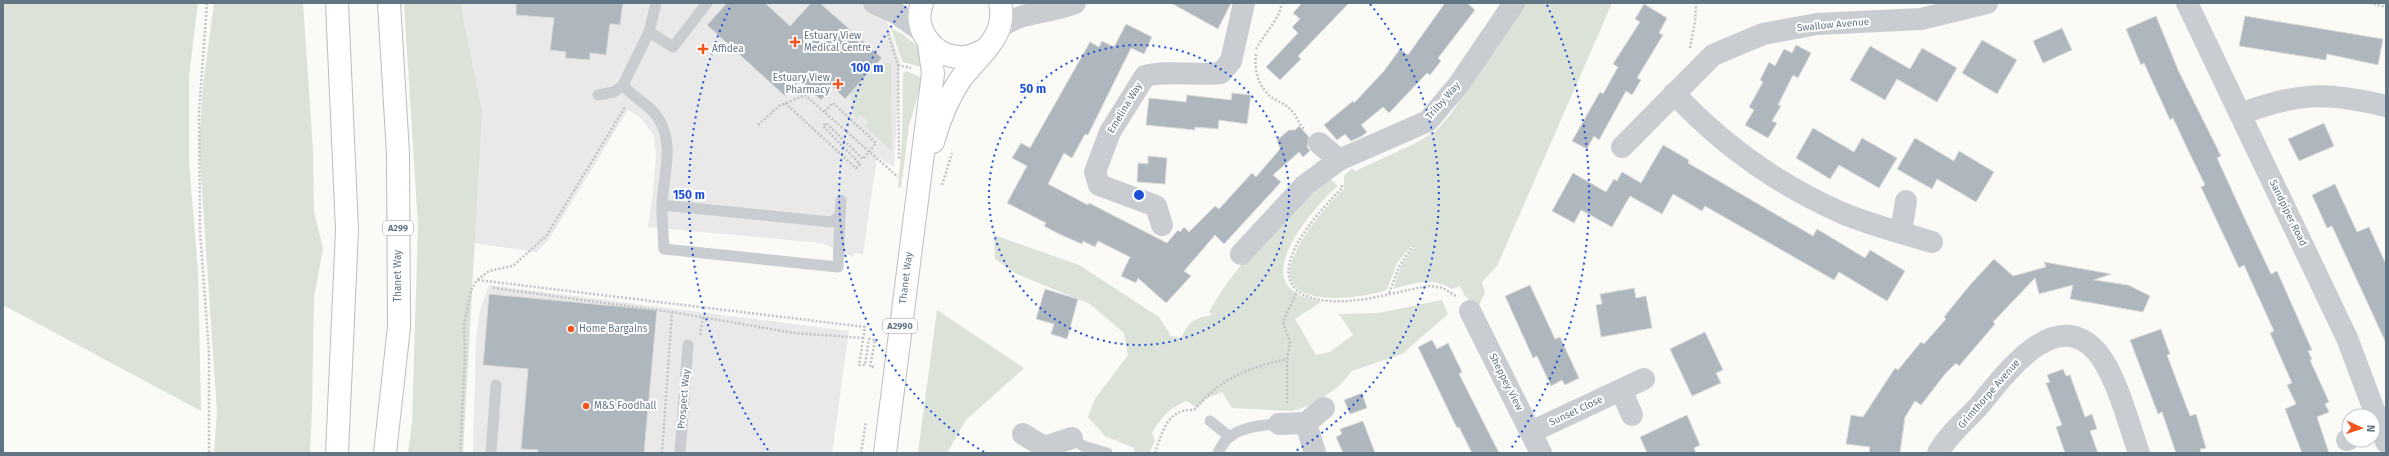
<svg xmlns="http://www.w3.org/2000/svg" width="2389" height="456" viewBox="0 0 2389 456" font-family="'Fira Sans',sans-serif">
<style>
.built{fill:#e8e9e8}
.green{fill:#dbe2d8}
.building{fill:#adb7bd;stroke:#dcdcd9}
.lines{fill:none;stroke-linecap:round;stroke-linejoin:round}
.primary-casing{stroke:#babec2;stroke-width:24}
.trunk-casing{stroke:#b9bdc1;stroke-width:24}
.path{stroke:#c0c3c5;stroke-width:2.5;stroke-dasharray:2 2;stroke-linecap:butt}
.service{stroke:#c9cdd1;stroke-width:11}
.minor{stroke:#c9cdd1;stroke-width:22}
.primary{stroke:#fff;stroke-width:22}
.trunk{stroke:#fff;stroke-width:22}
.ring{fill:none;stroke:#1d4ed8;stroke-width:2;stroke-dasharray:2 4}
.poi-dot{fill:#f3541e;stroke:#fff;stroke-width:1.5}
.labels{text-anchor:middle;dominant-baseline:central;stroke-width:4;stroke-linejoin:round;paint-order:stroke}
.shield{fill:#fff;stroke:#919eaa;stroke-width:1}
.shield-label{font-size:9px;font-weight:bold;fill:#627585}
.street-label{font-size:10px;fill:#627585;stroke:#fff}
.poi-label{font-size:10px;fill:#627585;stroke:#fff;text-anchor:start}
.centre{fill:#1d4ed8;stroke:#fff;stroke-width:2}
.ring-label{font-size:12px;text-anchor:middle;font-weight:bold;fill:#1d4ed8;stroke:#fff;stroke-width:4;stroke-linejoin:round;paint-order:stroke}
</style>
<rect width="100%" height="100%" fill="#fafaf7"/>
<g class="built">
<path d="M458 3H881L900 62 894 167 877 157 863 254 854 253 853 257 822 243 648 227 653 193 656 156 654 136 641 118 628 110 549 239 537 252 474 243Z"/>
<path d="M489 285 849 331 832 453H473L476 337 480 310Z"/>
</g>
<g class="green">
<path d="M3 3H198L189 76V162L198 271 201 411 3 305Z"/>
<path d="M214 3H303L313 150 314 212 323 248 314 297 312 408 310 453H214L217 412 199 145 203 85Z"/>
<path d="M404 3H460L482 111 463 453H408L412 423 418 225Z"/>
<path d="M1523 3H1612L1497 266 1482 282 1485 293 1478 307 1465 296 1460 286 1452 289C1433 277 1413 283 1393 289L1402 264 1414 248 1412 245 1397 263 1387 290C1366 297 1295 309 1290 275 1287 251 1327 205 1344 189V176L1352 168 1355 171 1414 144 1436 131 1450 115 1501 41Z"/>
<path d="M891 28 904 35 924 52 927 68 902 62Z"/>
<path d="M878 63H891L892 151 865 126 868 122 861 115 856 119 850 94Z"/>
<path d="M906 71 923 78 909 126 901 188 898 187 902 142 903 73Z"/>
<path d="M1325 174 1338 186C1319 202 1267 260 1288 286 1296 296 1310 299 1321 302L1295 319 1316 355 1330 352 1353 335 1339 314 1378 313 1442 300 1448 314 1402 354 1352 371 1339 386 1314 404 1292 411 1232 408 1222 392 1206 399 1197 408 1187 401C1169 408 1162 417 1152 433L1155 441 1149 453H1135L1134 448 1105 436 1088 417 1095 399 1128 355 1124 333 1090 304 1017 274 995 259 994 235 1079 265 1159 317 1171 336 1182 338C1187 322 1195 318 1212 315L1209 312C1237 260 1286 217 1325 174Z"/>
<path d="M937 310 1024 368 966 420 947 453H918Z"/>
</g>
<g class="building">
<path d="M516 3H623L620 25 610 24 606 55 590 53V60L565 58 566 52 550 50 554 18 516 15Z"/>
<path d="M727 3H765L790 26 811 3H820L882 58 845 99 833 87 821 100 799 81 785 96 707 25Z"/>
<path d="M1171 3H1231L1218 29Z"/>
<path d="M1302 3H1349L1298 56 1301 59 1280 80 1266 67 1298 33 1292 27 1300 19 1293 13Z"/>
<path d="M1445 3H1467L1475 10 1438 58 1441 61 1430 75 1427 73 1389 113 1383 107 1361 125 1367 132 1362 136 1351 141 1345 134 1337 140 1324 125 1353 101 1354 103 1384 71 1400 49 1408 55Z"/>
<path d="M1644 4 1667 18 1659 33 1663 35 1637 78 1641 80 1632 95 1626 91 1599 140 1594 136 1587 149 1572 141 1600 92 1603 94 1618 67 1613 64 1640 22 1635 19Z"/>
<path d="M2156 16 2179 72 2221 156 2217 158 2244 217 2271 274 2277 271 2312 350 2308 351 2312 359 2310 360 2329 402 2325 404 2329 412 2317 417 2329 453H2302L2285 409 2296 404 2287 385 2292 383 2270 333 2274 331 2244 265 2239 268 2201 187 2205 185 2189 152 2173 118 2170 120 2144 63 2141 65 2126 29Z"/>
<path d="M2245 16 2383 39 2378 65 2327 54 2326 60 2239 46Z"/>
<path d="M1126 24 1152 37 1144 54 1131 48 1088 135 1085 134 1072 158 1064 153 1048 184 1088 205 1089 203 1167 243 1178 230 1180 232 1184 227 1189 232 1215 206 1219 209 1252 173 1256 177 1280 149 1277 140 1289 130H1295L1299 126 1309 137 1307 147 1310 151 1303 157 1299 152 1273 175 1281 182 1224 244 1215 235 1184 271 1191 276 1166 303 1138 278 1136 283 1121 276 1130 257 1098 241 1095 247 1083 241 1082 244 1059 234 1044 226 1046 223 1007 203 1027 166 1012 158 1021 143 1030 148 1090 42 1099 47 1102 41 1114 47Z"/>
<path d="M2062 28 2072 50 2043 63 2033 41Z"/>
<path d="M1982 40 2017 60 1997 94 1962 73Z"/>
<path d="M1796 45 1811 53 1798 78 1793 75 1778 105 1781 106 1772 121 1777 123 1768 138 1745 125 1754 110 1749 107 1763 82 1760 80 1769 62 1775 66 1784 49 1792 53Z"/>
<path d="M1870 46 1910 69 1922 48 1957 68 1937 102 1897 79 1885 100 1850 80Z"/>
<path d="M1232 93 1251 95 1247 124 1219 120 1218 129 1195 127V130L1146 125 1149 98 1186 102 1187 95 1231 100Z"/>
<path d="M2324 123 2334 146 2299 161 2288 139Z"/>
<path d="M1813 128 1854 152 1862 138 1897 158 1879 188 1839 165 1830 179 1796 158Z"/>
<path d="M1915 138 1954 161 1959 151 1994 172 1976 202 1937 179 1932 189 1897 169Z"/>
<path d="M1663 145 1689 160 1688 163 1813 236 1817 229 1865 258 1870 250 1905 271 1887 301 1839 272 1834 280 1705 206 1702 211 1673 194 1662 214 1630 196 1612 227 1581 210 1574 223 1552 211 1573 173 1606 192 1614 179 1617 181 1622 172 1641 183Z"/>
<path d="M1148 156 1167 158 1165 184 1137 182 1138 163 1148 164Z"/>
<path d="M2335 184 2357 232 2369 227 2386 264V343L2332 226 2327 228 2312 195Z"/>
<path d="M1994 259 2013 276 2046 267 2044 262 2111 274 2094 280 2128 285 2150 296 2143 312 2070 299 2073 285 2039 294 2035 278 1993 322 1995 324 1959 366 1956 363 1945 374 1921 405 1915 401 1905 417 1900 453H1869L1870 447 1846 444 1851 415 1863 417 1895 368 1898 370 1921 342 1924 344 1946 319 1944 317 1970 285Z"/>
<path d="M1530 285 1555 339 1560 337 1579 378 1565 385 1562 380 1551 386 1537 356 1533 358 1505 296Z"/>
<path d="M1634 288 1636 298 1646 296 1652 328 1601 337 1596 305 1602 304 1600 294Z"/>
<path d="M1045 289 1078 299 1067 339 1051 334 1054 324 1036 319Z"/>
<path d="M489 294 657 310 644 453H538V450L521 449 528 369 483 365Z"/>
<path d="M2161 329 2170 354 2167 355 2190 416 2196 414 2206 448 2200 449 2201 453H2176L2162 412 2158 414 2130 340Z"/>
<path d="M1705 332 1723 370 1716 373 1721 383 1692 396 1670 349Z"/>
<path d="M1432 340 1437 349 1448 343 1462 372 1459 374 1499 453H1472L1459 427 1457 428 1418 347Z"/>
<path d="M2063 369 2066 376 2070 375 2085 417 2092 414 2097 429 2090 431 2098 453H2065L2056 427 2062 425 2046 383 2050 382 2047 375Z"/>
<path d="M1362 393 1367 408 1350 414 1344 400Z"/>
<path d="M1687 415 1700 445 1694 448 1696 453H1647L1640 437Z"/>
<path d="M1363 421 1375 453H1343L1336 437 1342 434 1340 429Z"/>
</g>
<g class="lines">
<g class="primary-casing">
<g id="primary">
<path d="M922 3C912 30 935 59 963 57 972 57 979 53 986 49"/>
<path d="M933 142C939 121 948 98 960 80 978 55 1008 37 1000 3"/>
<path d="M885 453 933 74 929 43"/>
</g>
</g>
<g class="trunk-casing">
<g id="trunk">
<path d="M337 3 347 230 337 453"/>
<path d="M385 453 399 327 398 154 389 3"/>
</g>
</g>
<g class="path">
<path d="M207 3 199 113 200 231 209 353V453"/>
<path d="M2370 3 2386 7"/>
<path d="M888 34 898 65 899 159"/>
<path d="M1690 48 1695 22 1696 3"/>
<path d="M1256 49C1264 34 1279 20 1282 3"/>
<path d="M1256 54C1254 70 1258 86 1271 97 1277 101 1285 104 1290 109 1296 114 1298 123 1304 129"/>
<path d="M898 65 911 68"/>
<path d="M803 76 805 95"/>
<path d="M785 103 856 168 860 164 823 126 826 123 863 159 876 143 833 103 825 111"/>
<path d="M758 125 779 106 805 95 898 177"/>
<path d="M942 185 952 153"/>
<path d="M1342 185V188C1322 209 1260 272 1304 295 1316 301 1334 302 1348 301 1376 299 1403 290 1430 286L1443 288 1457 297"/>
<path d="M478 280 865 327 859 365H865L869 339 875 340 870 367H874"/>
<path d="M493 288 672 312 794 333 864 338"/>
<path d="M1389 293 1400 265 1413 246"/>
<path d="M700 335 703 317"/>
<path d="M1287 403V359L1290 343 1283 322 1297 291"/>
<path d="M1194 410C1221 378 1247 368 1287 359"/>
<path d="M460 453 465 355 464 324 471 291 477 280 489 271 513 266 547 235 625 107"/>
<path d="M662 453 672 312"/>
<path d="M861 453 866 422"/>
<path d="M1155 453C1162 432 1168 408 1194 410"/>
</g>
<g class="service">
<path d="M649 32 673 47 707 3"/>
<path d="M623 85C633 97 649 105 657 116 676 145 663 174 662 206 662 220 663 234 664 249L838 267 840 216"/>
<path d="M598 95 614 92 623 85 649 32 656 3"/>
<path d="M662 205 831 222 840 216 841 200"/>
<path d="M1210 421 1230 437"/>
<path d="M1072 438 1083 446 1107 453"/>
<path d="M491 453 496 385"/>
<path d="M680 453 688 345"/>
<path d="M1218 453C1220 449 1223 443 1227 439 1239 427 1262 425 1279 424"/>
</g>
<g class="minor">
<path d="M874 3 896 13 923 32"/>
<path d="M2187 3 2347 338 2386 442"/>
<path d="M1001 27C1022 11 1051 13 1075 3"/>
<path d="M1674 93C1721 144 1779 185 1842 213 1871 225 1902 233 1932 242"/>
<path d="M2240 114C2299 92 2326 92 2386 106"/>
<path d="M1319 143 1339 160 1428 121 1459 84 1514 3"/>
<path d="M1622 147 1713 55 1763 34 1817 24 1921 19 1987 3"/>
<path d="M1162 225 1156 206 1099 185 1095 172 1110 132 1145 76C1169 70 1195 76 1221 73L1231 61 1244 3"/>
<path d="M1901 232 1906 201"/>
<path d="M1241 254 1305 185 1339 160"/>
<path d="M1470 311 1541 453"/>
<path d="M1621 390 1632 415"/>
<path d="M1306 423 1315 453"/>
<path d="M1279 424 1306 423 1324 408"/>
<path d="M1531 432 1644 379"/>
<path d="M1023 434 1044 447 1072 438"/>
<path d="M2347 440 2349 439"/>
<path d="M1938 453C1947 436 1965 421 1978 407 2003 377 2055 303 2097 352 2116 374 2129 425 2139 453"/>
</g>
<use href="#primary" class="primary"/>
<use href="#trunk" class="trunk"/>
</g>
<g class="ring">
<circle cx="1139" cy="195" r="150"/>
<path d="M984 452A300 300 0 0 1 908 4M1370 4A300 300 0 0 1 1294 452"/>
<path d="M768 450A450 450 0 0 1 731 5M1547 5A450 450 0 0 1 1510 450"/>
</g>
<g class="poi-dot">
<path d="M793 36h4v4h4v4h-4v4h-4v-4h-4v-4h4z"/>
<path d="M701 43h4v4h4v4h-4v4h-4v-4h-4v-4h4z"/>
<path d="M836 78h4v4h4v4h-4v4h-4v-4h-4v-4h4z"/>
<circle cx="571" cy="329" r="4"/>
<circle cx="586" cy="406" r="4"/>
</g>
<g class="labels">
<g class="shield">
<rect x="383" y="221" width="30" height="14" rx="3"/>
<rect x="883" y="319" width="34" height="14" rx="3"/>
</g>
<g class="shield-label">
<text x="398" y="228">A299</text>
<text x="900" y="326">A2990</text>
</g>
<g class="street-label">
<text transform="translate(1833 25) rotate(-5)">Swallow Avenue</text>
<text transform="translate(1443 101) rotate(-49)">Trilby Way</text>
<text transform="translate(1125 108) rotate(-59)">Emelina Way</text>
<text transform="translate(2288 213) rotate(64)">Sandpiper Road</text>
<text transform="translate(398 276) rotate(-90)">Thanet Way</text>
<text transform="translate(906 278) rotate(-83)">Thanet Way</text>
<text transform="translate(1506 382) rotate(63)">Sheppey View</text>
<text transform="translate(1989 394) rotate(-49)">Grimthorpe Avenue</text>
<text transform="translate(684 399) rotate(-85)">Prospect Way</text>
<text transform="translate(1576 411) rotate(-25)">Sunset Close</text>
</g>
<g class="poi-label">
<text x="804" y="36">Estuary View<tspan x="804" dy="12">Medical Centre</tspan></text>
<text x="712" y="49">Affidea</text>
<text x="830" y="78" text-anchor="end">Estuary View<tspan x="830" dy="12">Pharmacy</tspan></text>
<text x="579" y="329">Home Bargains</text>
<text x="594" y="406">M&amp;S Foodhall</text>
</g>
</g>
<circle cx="1139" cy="195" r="6" class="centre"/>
<g class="ring-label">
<text x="867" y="72">100 m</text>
<text x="1033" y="93">50 m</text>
<text x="689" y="199">150 m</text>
</g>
<rect width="2389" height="456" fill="none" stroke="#627585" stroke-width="8"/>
<g transform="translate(2361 428) rotate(93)"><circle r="19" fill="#ffffff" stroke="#c0c8ce"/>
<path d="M0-3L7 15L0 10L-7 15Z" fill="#f3541e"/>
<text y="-6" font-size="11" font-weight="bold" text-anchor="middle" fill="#627585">N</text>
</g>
</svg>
